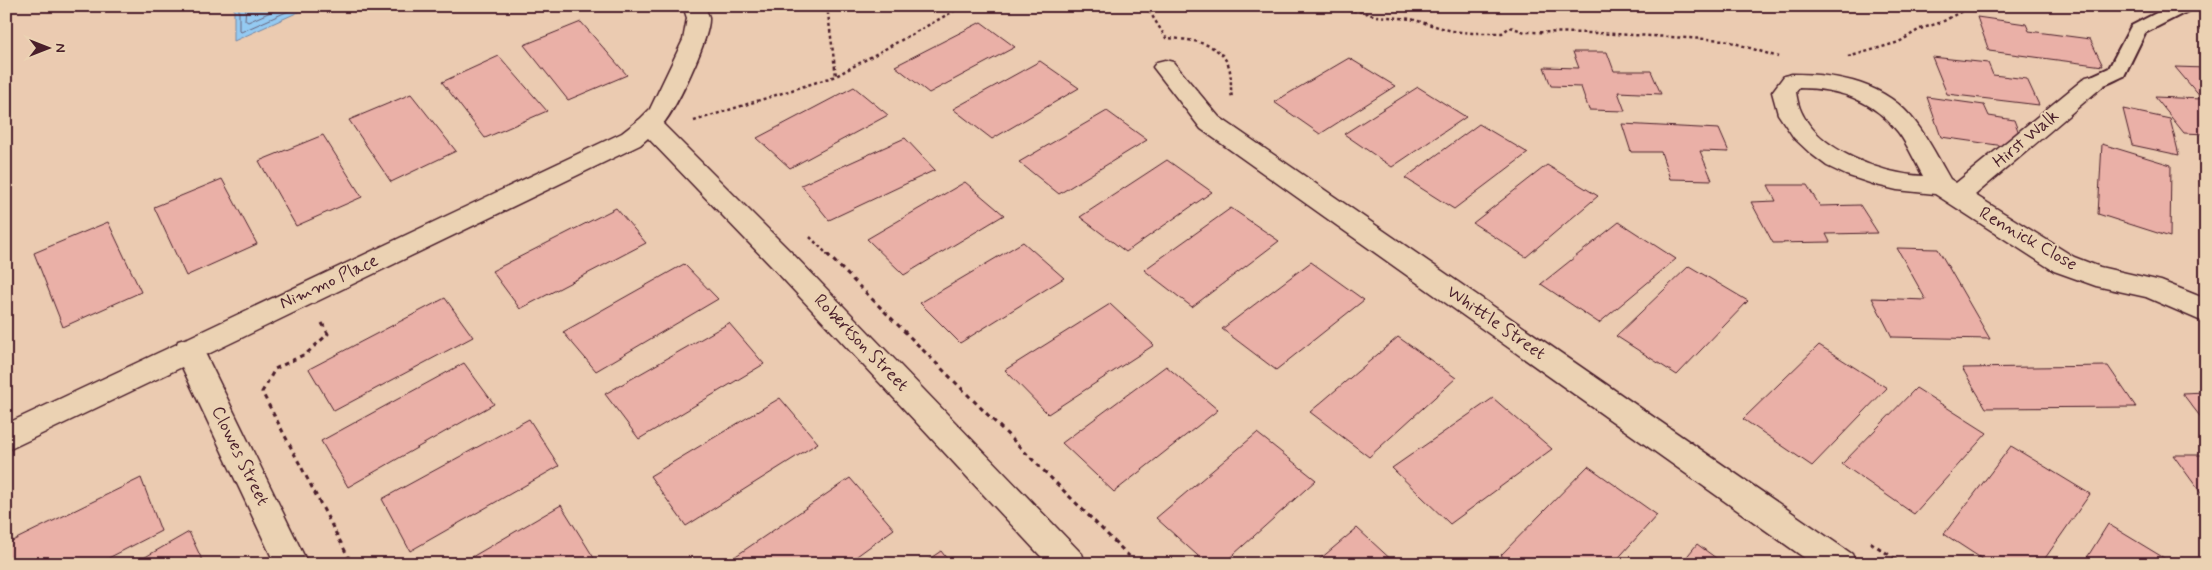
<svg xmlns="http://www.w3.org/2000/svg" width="2212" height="570" viewBox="0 0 2212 570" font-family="Mynerve,sans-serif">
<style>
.water{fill:#94caf2;stroke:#7686a2}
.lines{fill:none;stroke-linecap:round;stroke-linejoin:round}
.shore{stroke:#68637b;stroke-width:1}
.building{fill:#eab0a7;stroke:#4a1f2b}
.service-casing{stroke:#4a1f2b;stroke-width:4}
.minor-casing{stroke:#4a1f2b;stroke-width:3}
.path-far1{stroke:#4a1f2b;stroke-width:2.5;stroke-dasharray:3 3;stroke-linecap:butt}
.path{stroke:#4a1f2b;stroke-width:3;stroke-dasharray:4.5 4.5;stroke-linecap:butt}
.service{fill:#ebd2b3;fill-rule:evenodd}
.minor{fill:#ebd2b3;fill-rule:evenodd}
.labels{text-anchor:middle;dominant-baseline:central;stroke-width:4;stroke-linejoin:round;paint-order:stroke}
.street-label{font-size:18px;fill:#4a1f2b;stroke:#ebd2b3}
</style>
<rect width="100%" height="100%" fill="#ebcbb1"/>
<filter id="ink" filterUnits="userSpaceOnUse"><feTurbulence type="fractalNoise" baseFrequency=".02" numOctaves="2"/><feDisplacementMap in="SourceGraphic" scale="10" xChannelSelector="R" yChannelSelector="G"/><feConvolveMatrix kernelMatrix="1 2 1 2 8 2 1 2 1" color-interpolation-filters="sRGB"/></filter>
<g filter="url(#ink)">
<path class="water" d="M234 6H312L234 41Z"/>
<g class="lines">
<g class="shore">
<path d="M239 6V30L241 32 300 6"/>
<path d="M246 6 245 20 248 22 284 6"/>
</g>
</g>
<g class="building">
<path d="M1977 17 2026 24 2029 31 2090 39 2103 66 1989 51Z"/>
<path d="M581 22 627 75 568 100 524 45Z"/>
<path d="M981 22 1015 47 929 93 895 66Z"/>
<path d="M1573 52H1607L1614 71H1651L1661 94 1618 92 1625 111 1589 110 1581 87 1551 86 1544 67 1579 68Z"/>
<path d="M499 56 547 111 485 138 442 82Z"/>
<path d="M1932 57 1988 63 1993 75 2027 79 2039 105 1947 94Z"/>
<path d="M1349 58 1395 86 1320 134 1274 102Z"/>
<path d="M1040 61 1079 88 992 139 953 109Z"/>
<path d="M2175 67 2206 68V134L2184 133 2155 97 2202 99Z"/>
<path d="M854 87 888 115 790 168 757 138Z"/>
<path d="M1418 87 1466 117 1392 167 1344 134Z"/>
<path d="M411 94 456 151 391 182 349 120Z"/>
<path d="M1927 97 1984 105 1989 116 2014 120 2025 149 1941 137Z"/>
<path d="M2123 109 2170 119 2179 155 2132 145Z"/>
<path d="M1107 111 1147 140 1059 194 1019 162Z"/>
<path d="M1479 124 1528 153 1454 209 1405 178Z"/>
<path d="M1622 124 1719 129 1729 152 1700 151 1712 180 1670 179 1661 152H1631Z"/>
<path d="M323 135 362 197 296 226 259 161Z"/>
<path d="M905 138 935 170 829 220 801 185Z"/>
<path d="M2102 144 2171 165 2170 237 2098 214Z"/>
<path d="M1167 160 1212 192 1126 252 1080 217Z"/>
<path d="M1547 165 1598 196 1526 257 1473 223Z"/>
<path d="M222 179 257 244 186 276 154 207Z"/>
<path d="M965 182 1004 215 904 275 867 239Z"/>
<path d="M1768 185H1807L1820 206 1860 205 1878 233 1826 234 1830 242 1773 243 1751 202 1776 201Z"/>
<path d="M616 208 646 243 520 309 492 271Z"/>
<path d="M1231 208 1279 241 1192 307 1144 270Z"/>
<path d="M108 222 141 292 63 327 34 253Z"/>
<path d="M1619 222 1676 259 1599 323 1541 284Z"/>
<path d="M1023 242 1064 278 960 343 920 303Z"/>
<path d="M1897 248 1938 249 1990 339 1892 337 1872 298 1926 300Z"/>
<path d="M1311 262 1364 300 1276 370 1222 329Z"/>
<path d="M684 264 718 299 596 371 563 332Z"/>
<path d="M1689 266 1748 301 1677 375 1616 336Z"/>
<path d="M445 298 473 337 334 411 309 369Z"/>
<path d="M1110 304 1154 345 1048 414 1005 370Z"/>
<path d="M729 323 764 364 639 439 605 394Z"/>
<path d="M1398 337 1456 378 1369 457 1310 412Z"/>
<path d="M1819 345 1887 388 1812 466 1743 419Z"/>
<path d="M464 363 494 404 348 487 321 441Z"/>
<path d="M1166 366 1218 410 1114 492 1062 443Z"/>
<path d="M2108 366 2136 407 1986 408 1962 368Z"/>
<path d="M1916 388 1987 433 1914 514 1842 464Z"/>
<path d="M2206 392V424L2182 393Z"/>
<path d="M780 398 818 443 686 526 650 476Z"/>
<path d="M1493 398 1552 449 1450 524 1392 468Z"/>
<path d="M529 419 559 466 410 551 382 499Z"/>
<path d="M1257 433 1316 480 1223 564H1207L1156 518Z"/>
<path d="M2011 446 2090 494 2041 564H1990L1944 534Z"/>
<path d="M2173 455H2206V500Z"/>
<path d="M1588 466 1657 515 1613 564H1512L1501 555Z"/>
<path d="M141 478 161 531 97 564H6V544Z"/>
<path d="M850 478 894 529 846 564H724Z"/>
<path d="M561 505 594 558 585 564H460Z"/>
<path d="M2108 524 2174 564H2083Z"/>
<path d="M1357 528 1396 564H1314Z"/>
<path d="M189 532 204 564H133Z"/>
<path d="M1697 544 1724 564H1681Z"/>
<path d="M941 551 951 564H922Z"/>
</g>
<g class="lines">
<g class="service-casing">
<path id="service" d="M2170 6H2193L2190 10 2145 33 2124 76C2112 81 2100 90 2087 86L2084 82 2087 78 2109 68 2131 26Z"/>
</g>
<g class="minor-casing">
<g id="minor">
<path d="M683 6H705C706 10 708 14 709 17 711 37 676 109 663 124L793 254 1082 554 1086 564H1048L773 268 648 138 640 145 206 355 308 564H275L182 367 6 451V424L177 344 178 341 188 338 622 133 640 119 650 109 683 40 687 18Z"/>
<path d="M1165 60 1173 62 1219 117 1852 554 1856 564H1813L1201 129 1153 67 1157 62Z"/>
<path d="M1792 74C1838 74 1887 83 1916 123 1929 140 1939 160 1950 179L1956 183 2086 77 2094 75 2102 77 2106 82 2102 87 1975 195 2074 257 2100 267 2161 281 2206 299V323L2146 297 2096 286 2054 271 1935 194 1897 190 1876 185 1846 175 1827 166 1810 153 1794 138 1778 114 1772 92 1784 76ZM1799 88C1838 88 1873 100 1898 132 1908 145 1915 162 1923 176 1882 174 1819 151 1801 111 1798 105 1797 98 1796 92Z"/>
</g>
</g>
<g class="path-far1">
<path d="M827 6 836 76 963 6"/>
<path d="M1146 6 1166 38C1188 39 1221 42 1229 67 1232 77 1230 88 1232 98"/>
<path d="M1269 6 1358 11 1376 16 1411 19 1452 31 1472 33H1502L1510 27 1525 32 1596 33 1725 40 1778 57"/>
<path d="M2109 6 2118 10"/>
<path d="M2199 28 2206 31"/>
<path d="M1848 57 1899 42 1920 29 1942 22 1971 6"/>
<path d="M694 121 836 76"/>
<path d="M810 237 829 256"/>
</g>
<g class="path">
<path d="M827 254 1137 564"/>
<path d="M322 323 328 334 307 353 275 369 262 392 352 564"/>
<path d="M1870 542 1903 564"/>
</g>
<use href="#service" class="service"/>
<use href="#minor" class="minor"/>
</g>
</g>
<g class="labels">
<g class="street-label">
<text transform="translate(2026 139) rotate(-40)">Hirst Walk</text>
<text transform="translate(2028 239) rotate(30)">Rennick Close</text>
<text transform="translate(329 282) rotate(-25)">Nimmo Place</text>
<text transform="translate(1496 323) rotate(35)">Whittle Street</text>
<text transform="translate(861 343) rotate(46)">Robertson Street</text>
<text transform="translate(240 456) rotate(64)">Clowes Street</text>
</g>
</g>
<rect width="2212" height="570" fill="none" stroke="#ebd2b3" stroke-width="25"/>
<rect x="12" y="12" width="2187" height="545" fill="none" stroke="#4a1f2b" stroke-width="2" filter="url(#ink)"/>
<g transform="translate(48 48) rotate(90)" stroke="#ebd2b3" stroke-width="4" paint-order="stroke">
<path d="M0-4L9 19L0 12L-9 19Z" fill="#4a1f2b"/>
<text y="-8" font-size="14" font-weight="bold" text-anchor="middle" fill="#4a1f2b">N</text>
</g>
</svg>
